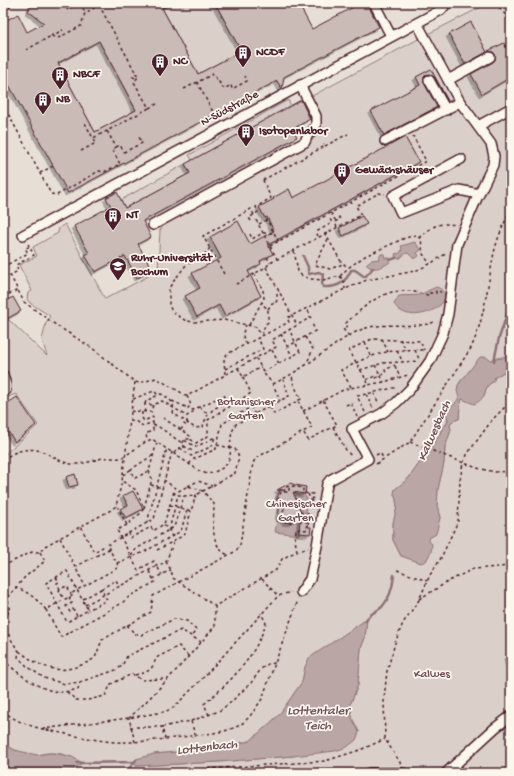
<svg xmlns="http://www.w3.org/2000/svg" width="514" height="776" viewBox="0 0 514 776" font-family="'Gochi Hand',sans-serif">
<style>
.built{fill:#e7dfd6}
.green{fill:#dbd0c9;stroke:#92787a;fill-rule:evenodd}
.water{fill:#baa7a5;stroke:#8d7174}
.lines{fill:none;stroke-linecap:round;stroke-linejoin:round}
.stream{stroke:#8d7174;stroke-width:2.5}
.building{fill:#cabbb6;stroke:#4a1f2b;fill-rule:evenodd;filter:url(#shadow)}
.minor-casing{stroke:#4a1f2b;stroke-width:12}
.path{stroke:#4a1f2b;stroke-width:1.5;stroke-dasharray:3 3;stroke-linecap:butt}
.minor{stroke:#fbf7ec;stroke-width:9}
.path-bridge{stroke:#4a1f2b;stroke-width:1.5;stroke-dasharray:3 3;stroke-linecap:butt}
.labels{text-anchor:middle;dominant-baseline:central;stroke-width:3.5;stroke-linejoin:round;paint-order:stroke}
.poi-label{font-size:12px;font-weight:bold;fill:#4a1f2b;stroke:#fbf7ec;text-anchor:start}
.street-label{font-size:12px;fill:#4a1f2b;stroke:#fbf7ec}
.park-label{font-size:12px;fill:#6e4b52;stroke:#fbf7ec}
.water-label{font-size:13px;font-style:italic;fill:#714f56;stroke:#fbf7ec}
</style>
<defs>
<filter id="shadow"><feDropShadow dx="-3" dy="3" stdDeviation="0" flood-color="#0004"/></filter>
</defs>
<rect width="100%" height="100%" fill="#f4eee4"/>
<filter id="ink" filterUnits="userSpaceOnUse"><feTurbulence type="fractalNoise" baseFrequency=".025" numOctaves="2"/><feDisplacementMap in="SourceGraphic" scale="8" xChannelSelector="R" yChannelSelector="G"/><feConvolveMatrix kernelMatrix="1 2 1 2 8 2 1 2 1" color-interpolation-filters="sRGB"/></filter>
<g filter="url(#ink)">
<path class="built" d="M3 3H484L485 5 424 36 310 97 319 125 315 138 310 143 160 230 158 271 106 299 65 224 58 233 33 247 37 256 19 266 32 291 30 303 50 316 76 363 3 541Z"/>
<g class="green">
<path d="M172 3H215L241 51 198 74 162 8Z"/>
<path d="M484 3H511V352C501 359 501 356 491 360 486 361 481 366 477 368 466 376 453 382 459 397L456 404 449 408 447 424 443 426 439 436 408 479 395 490 394 494 396 499 397 507 393 523V540L401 556 429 541V538L440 518 437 505 438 489 444 463 445 447 451 430 450 425 453 421 459 419 460 406 462 399 485 395C485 389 488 384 493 382L495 377 511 368V661L504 659 511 685V773H419L413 768 327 770 326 773H3L67 772 81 763C72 756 60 752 48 753 44 753 40 755 36 755 23 754 13 750 3 743V456L38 425 16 394 3 399V323L9 320 47 356 42 340 46 323 50 316 30 303 27 299 28 293 32 291 19 265 37 256 33 247 58 233 59 228 65 224 105 299 158 271 160 230 167 221 310 143C325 127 316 115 310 97L424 36 485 5ZM367 619 365 638 361 648 358 685 350 705 352 718 359 732 293 756 219 762 136 766 154 754 189 751 222 747 250 741 279 715 302 682 305 667 334 642Z"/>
<path d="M99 41 136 110 95 132 58 63Z"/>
<path d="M288 100 291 106 196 158 200 167 189 162 192 160 189 155Z"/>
<path d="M185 164 190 173 125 208 121 200Z"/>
</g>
<g class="water">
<path d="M415 242 421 250 417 253 419 256 414 259 408 253 405 254 399 259 395 256 396 253 398 254 401 252 402 249 401 246Z"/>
<path d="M381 254H384L385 258H390V262C383 267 372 272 366 264L371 260 379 259Z"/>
<path d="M437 287C462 299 421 324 401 311 398 310 396 306 394 304L399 296C406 295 412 296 419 295 423 294 430 289 437 287Z"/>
<path d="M511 352V368L495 377 493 382C481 387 490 397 474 404L462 399 460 406 459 419 453 421 450 425 451 430 445 447 444 463 438 489 437 505 440 518 436 534 429 538V541L432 544 431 552 426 561 421 563 401 556 393 540V523L397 507 396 499 394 494 395 489 408 479 439 436 443 426 447 424 448 419 446 414C449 407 456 405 459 397L457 391 458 385 480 357H486L490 360 503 358Z"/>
<path d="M297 491V495L304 494 308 501 306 513H303L301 510H298L297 519 293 518 282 493Z"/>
<path d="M277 521 293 523 294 521 305 523 300 526 298 535 275 532Z"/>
<path d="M367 619 365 638 361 648 358 685 350 705 352 718 359 732 356 740 347 747 335 751 293 756 219 762 136 766 134 762 136 759 154 754 189 751 222 747 250 741 279 715 302 682 305 667 309 658Z"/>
<path d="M3 743 14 750 37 755 50 753 59 754 72 757 81 762V764L73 770 67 772 3 773Z"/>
</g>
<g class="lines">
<g class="stream">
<path d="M303 256 308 267V272L309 274 319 272 323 274 322 284 323 287C337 288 346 283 351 270H355L365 277 373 268"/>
<path d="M390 260 396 258"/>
<path d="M494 361 499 338 511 302"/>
<path d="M365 621C370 613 376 612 382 607 390 598 393 586 394 575"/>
<path d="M77 763 134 762"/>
<path d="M127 771 136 760"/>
</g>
</g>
<g class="building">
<path d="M32 3H67V10L80 3H172L162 8 198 74 241 51 215 3H298L312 29 361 3H367L379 27 284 77 282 89 277 81 68 193 3 74V22L18 14 27 32 44 23 28 11ZM99 41 136 110 95 132 58 63Z"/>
<path d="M471 22 487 52 465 64 449 34Z"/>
<path d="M504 43 511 56V77L482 94 471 74 493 62 495 60V54L493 52 488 51Z"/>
<path d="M431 69 448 101 434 77 429 74 426 75 424 77V83L437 107 384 135 371 111 420 85 416 77Z"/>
<path d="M301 100 310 119 293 129 297 137 143 221 151 237 138 244 152 270 137 278 125 256 95 272 85 255 89 253 74 226 111 206 106 198 117 192 125 208 190 173 185 164Z"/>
<path d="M405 137 419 162 268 245 273 254 260 261 261 264 248 271 261 296 225 316 219 305 197 317 185 296 200 288 192 273 221 258 210 237 238 221 250 244 274 231 267 217 265 218 259 207 274 199 273 198 289 189 293 198Z"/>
<path d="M362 216 367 224 343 236 339 228Z"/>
<path d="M13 297 21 311 3 321V302Z"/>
<path d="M17 397 36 425 15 442 3 424V406Z"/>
<path d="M75 474 78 485 69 487 66 477Z"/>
<path d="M290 483 293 484 295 485 306 487 305 494 293 492 302 514 290 523 285 522 282 519 278 518 280 505 276 501 280 490H283H277Z"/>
<path d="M133 491 143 509 126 518 120 509 128 505 123 496Z"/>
<path d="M300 519 309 520 308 527H311L310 534 299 533Z"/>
</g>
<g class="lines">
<g class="minor-casing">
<g id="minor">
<path d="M374 3 391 36"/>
<path d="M3 5 6 3"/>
<path d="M429 80 446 110"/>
<path d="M448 80 490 57"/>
<path d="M478 126 511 108"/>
<path d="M385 141 460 102"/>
<path d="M461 159 393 196 401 213 459 190 479 194"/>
<path d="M153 225 305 142 308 134 313 131 316 125V116L300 85"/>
<path d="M23 235 441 10 447 3"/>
<path d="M3 375 6 385V390L3 392"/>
<path d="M301 592 310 579 317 546 327 484 330 480 368 459 352 429 381 414 396 403 410 389 430 361 443 333 448 314 457 244 477 198 493 165 494 156 491 144 460 102 417 23"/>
<path d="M369 773H403"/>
<path d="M446 773 495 728 511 716"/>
</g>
</g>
<g class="path">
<path d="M80 3 85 12"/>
<path d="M496 3 511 22"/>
<path d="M99 5 137 75"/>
<path d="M51 36 63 30"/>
<path d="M26 50 51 36 58 38 81 26 85 13 103 3"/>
<path d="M197 82 213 112"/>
<path d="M3 88H5L6 89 3 94"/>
<path d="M184 89 213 74 224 89 231 85 232 89 247 81 245 76"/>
<path d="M3 104 51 194 57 195 99 171 104 172 120 164 112 149 116 147 107 131 149 108 134 82 138 77 137 74H134L133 77 136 78"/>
<path d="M149 108 157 104"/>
<path d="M85 123 93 138 107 131"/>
<path d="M325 146 348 134"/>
<path d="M116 147 120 145 124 152 142 143 138 135"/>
<path d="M81 151 96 143 93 138"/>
<path d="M40 173 53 166"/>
<path d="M263 180 325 146 324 144"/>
<path d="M331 213 335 220 339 217 340 219 335 222 337 227"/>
<path d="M256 220 277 259"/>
<path d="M251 221 249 218 258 212 256 207 271 198 262 178"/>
<path d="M259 224 267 220 279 242"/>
<path d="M325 233 340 260 348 268"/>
<path d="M250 234 252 239 263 233H274"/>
<path d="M318 236 316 232 332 223 329 217"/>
<path d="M419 238C434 225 438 222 457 225"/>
<path d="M328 239 315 265 330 269 343 264"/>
<path d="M270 246 426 161 413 136"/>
<path d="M210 248 203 256 186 265 173 282 169 288V305L172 312 186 321 195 322 224 320 256 327 262 336"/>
<path d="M294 251 298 271 301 275 310 279 323 280 340 276 348 268 365 256 405 238 416 235 421 239 423 254 430 264"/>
<path d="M267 257 270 263"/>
<path d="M3 267 28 253 25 248 29 247"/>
<path d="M266 267 297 325"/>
<path d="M224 274 203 236 251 209 254 215"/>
<path d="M10 275 24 302 56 325 92 348 135 382 140 383 156 378 187 396 276 347 272 340 311 317 307 308"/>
<path d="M340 276 344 282 345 289"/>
<path d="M3 279 18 271 16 265 34 255 28 244"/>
<path d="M236 284 254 274"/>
<path d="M3 297 18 290"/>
<path d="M268 309 272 303 275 304 277 300V293L279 291"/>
<path d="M249 325 264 298 263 290 254 274 266 267 270 263 361 215 356 206 379 193 385 194"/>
<path d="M281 334 292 356"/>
<path d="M262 335 265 325 268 322V309L263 305 262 302"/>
<path d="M349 336 343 329 348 325 346 323C361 309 380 291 402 291 411 290 420 294 429 295V293H436V291L441 292"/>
<path d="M305 337 313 349 306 365"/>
<path d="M382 339 388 352"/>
<path d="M400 339 406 350"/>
<path d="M365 342 371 356"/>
<path d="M246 344C242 336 242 333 246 325"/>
<path d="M287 347 315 331 312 323"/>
<path d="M272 350 279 364"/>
<path d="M415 350 419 359"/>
<path d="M397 351 403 362"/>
<path d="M256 358 265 375 273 384 280 401"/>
<path d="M375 365 384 382"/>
<path d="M395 366 400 377"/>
<path d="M238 368 243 377 261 367"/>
<path d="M225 369 263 349 258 338"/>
<path d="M360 370 383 363 419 361"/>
<path d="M263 372 300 352 289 329"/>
<path d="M225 374 224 359 227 354 289 322 287 318 345 289 367 280 415 271 430 264 447 253"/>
<path d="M366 380 375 376 376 378 386 373 385 370 395 365"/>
<path d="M368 383 349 350 372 339 420 341 424 350"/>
<path d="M273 384C292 375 309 363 326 351 338 343 349 334 363 329 383 321 421 330 436 321"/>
<path d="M351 387 341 370C351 366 360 360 370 357 387 350 406 349 424 350"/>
<path d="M374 393 379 404"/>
<path d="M366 394 373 408"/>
<path d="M187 396 191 405 188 408 193 410 224 395 230 407"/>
<path d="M133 399 154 391 158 395 161 394C170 399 175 402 173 413L195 428 203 427C207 411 213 409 227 402"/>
<path d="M172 401 188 408"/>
<path d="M145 404 146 401 158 395"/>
<path d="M346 405 351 403 357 417"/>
<path d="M200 407 203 411 209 413"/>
<path d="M270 407 274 414 301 399 293 383 292 374"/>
<path d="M131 411 151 412 153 405 162 401 187 416"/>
<path d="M303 411 345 389 384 382 408 375"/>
<path d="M142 412V418L144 421 153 417V430L146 434 147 440"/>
<path d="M145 412V404L153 405"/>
<path d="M365 412 357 396 398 387"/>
<path d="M163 418 190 436V439L196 443 208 436V420L251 393 243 377"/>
<path d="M130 420 135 421 143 426 153 422"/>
<path d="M187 423V416L193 412V410"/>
<path d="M153 425 159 427 182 443"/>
<path d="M333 427 346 450 352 457"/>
<path d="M181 430 184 424 187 426 188 423"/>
<path d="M304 433 308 440 337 425 323 400"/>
<path d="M410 442 477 468 495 472 511 471"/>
<path d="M217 445 235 449 239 457 235 473 203 491 214 504C214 518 210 538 221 550 222 552 226 554 229 555"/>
<path d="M184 446 194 452"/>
<path d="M180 448 191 456 212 446 215 437 196 447 184 440"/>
<path d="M184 448V446L182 444 185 439H190"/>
<path d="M174 453 181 447 183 448"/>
<path d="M376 455 380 453 384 459"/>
<path d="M3 460C15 450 31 446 46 453 57 458 64 465 77 464 86 464 95 459 104 458 109 457 115 459 120 458 129 455 141 443 152 439L201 472 208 474C244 464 222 446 236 424L289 396 283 379"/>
<path d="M189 464 194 459 216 449 222 424 251 407 255 415"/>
<path d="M376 464 410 442 471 348C484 320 487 289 493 258 496 241 503 225 511 209"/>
<path d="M130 470 153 455"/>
<path d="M123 475 130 470 135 478 149 471 157 442"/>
<path d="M151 485 162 488"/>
<path d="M188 486 198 481 212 486"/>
<path d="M284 492 285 487 291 486"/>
<path d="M173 494 188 486 203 491 196 495"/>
<path d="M308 494 312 503"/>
<path d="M170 505 191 511 196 495 184 496 174 494"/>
<path d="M117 506 127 525 141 513 144 508 136 490 122 481"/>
<path d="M144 508 152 479 149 471"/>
<path d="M300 513 308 515"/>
<path d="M281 516 282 521"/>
<path d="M308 522 294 520 293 522H288L285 517 281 516V514L286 508 282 507V504L278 501 281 492H287V491H289V488L293 486 303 488V493L313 494 312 503"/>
<path d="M147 523 167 448"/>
<path d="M127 525 117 530 138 570 154 561 157 566 166 562 171 570 173 578 215 606"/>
<path d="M164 525 169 530 174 541 185 534 191 511"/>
<path d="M81 527 94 552 106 545"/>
<path d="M169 530 178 495"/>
<path d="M129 532 130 538 151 527 153 531 164 524 175 488 164 480"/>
<path d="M60 538 85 586"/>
<path d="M157 550 174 541"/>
<path d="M297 551 295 540 296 529 307 530 308 515 307 511"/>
<path d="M40 552 45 561 25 577 7 598C11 608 10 611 4 619 6 631 11 641 19 651L18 657 28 667 44 678 65 684 80 682 116 670 122 666 127 656 181 630 201 642"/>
<path d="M131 556 136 549 174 527 184 496"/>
<path d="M166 562 174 541"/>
<path d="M117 563 144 552 181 531 187 510"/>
<path d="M3 566 32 552H40L45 546 111 510 116 506 122 481 135 382"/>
<path d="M75 567 109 549"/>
<path d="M397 570 427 581"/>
<path d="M149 571 155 582 130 596 122 603 61 637 46 610C54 605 64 599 72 596L71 594 77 590 88 610 67 622 46 583 67 571 77 590 119 567 107 545 154 519 172 452"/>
<path d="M56 577 59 582 57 583 60 589 67 586 71 594"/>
<path d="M153 579 171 570"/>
<path d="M262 579 278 596"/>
<path d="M15 587C28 592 37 599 46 610"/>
<path d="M60 589 59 590 64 599"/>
<path d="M101 589 116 580 119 586"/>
<path d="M69 597 72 603 66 606 70 612 73 609 77 616"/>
<path d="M83 599 101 589 107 600 88 610"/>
<path d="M419 599 451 580 473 569 511 566"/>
<path d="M3 603 7 598"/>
<path d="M85 605 157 566 162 575"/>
<path d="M127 625 135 634 141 635 174 619 187 621 196 630 192 636"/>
<path d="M19 651C46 672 65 676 95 658L102 640 151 612 153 596 236 551 240 545 253 463 256 458 312 427 298 401"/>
<path d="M3 660C18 673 38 690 59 692 65 692 72 691 78 689L80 682"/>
<path d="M135 675C148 672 152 671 156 658L179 646 189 657"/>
<path d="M67 692 76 700H88L105 696 111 684 132 674 142 680 163 679 167 680"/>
<path d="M3 711C19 724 37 728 57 732 75 736 94 740 114 742 139 743 165 739 190 736 205 734 224 733 238 726 249 720 255 709 262 699L298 600"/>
<path d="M209 715 204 704C231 681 255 658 266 623L261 613"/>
<path d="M191 721 219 711 230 703 251 683 261 669 268 664 275 663"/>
<path d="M130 727H162L165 739"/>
<path d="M162 727 191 721 195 735"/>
<path d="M42 729 129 718 163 712 172 709 200 681 278 596 291 592"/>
<path d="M135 742 129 718C160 689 188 658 215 626V606L276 570 282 559 291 554 308 548"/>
<path d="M401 764 385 739 384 699 387 671 395 643 403 623 419 600 430 575 441 558 458 521 460 480 463 463 468 453 492 420 511 401"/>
<path d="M148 773 325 761 360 750 385 739"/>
</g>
<use href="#minor" class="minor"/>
<path class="path-bridge" d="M3 85 6 91"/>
</g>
</g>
<defs>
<g id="building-pin" transform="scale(0.9)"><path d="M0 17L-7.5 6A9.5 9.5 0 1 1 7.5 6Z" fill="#4a1f2b" stroke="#fbf7ec"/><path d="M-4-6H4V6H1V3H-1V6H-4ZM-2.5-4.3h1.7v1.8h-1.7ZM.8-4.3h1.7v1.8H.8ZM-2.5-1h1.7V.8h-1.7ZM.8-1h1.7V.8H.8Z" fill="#fff"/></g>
<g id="university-pin" transform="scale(0.9)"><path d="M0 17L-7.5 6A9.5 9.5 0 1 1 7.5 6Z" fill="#4a1f2b" stroke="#fbf7ec"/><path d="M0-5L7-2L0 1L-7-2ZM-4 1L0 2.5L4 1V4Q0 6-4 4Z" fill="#fff"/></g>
</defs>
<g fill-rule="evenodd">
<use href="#building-pin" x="243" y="53"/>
<use href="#building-pin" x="160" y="62"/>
<use href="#building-pin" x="60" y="75"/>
<use href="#building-pin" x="43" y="100"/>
<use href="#building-pin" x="246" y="132"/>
<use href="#building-pin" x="342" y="171"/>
<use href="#building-pin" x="113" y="216"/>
<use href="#university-pin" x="118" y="266"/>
</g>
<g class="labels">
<g class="poi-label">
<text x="256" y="53">NCDF</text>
<text x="173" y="62">NC</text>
<text x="73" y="75">NBCF</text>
<text x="56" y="100">NB</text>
<text x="259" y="132">Isotopenlabor</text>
<text x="355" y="171">Gewächshäuser</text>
<text x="126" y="216">NT</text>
<text x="131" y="259">Ruhr-Universität<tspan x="131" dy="14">Bochum</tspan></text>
</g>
<g class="street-label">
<text transform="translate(230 109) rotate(-28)">N-Südstraße</text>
</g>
<g class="park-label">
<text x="246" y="403">Botanischer<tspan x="246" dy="14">Garten</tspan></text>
<text x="296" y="505">Chinesischer<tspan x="296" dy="14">Garten</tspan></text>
<text x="432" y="675">Kalwes</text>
</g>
<g class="water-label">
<text transform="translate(435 431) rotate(-66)">Kalwesbach</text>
<text x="318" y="711">Lottentaler<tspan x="318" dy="15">Teich</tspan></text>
<text transform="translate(207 748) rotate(-6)">Lottenbach</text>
</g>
</g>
<rect width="514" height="776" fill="none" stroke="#fbf7ec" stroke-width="16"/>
<rect x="8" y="8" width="498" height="760" fill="none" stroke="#4a1f2b" stroke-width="1.5" filter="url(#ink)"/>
</svg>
